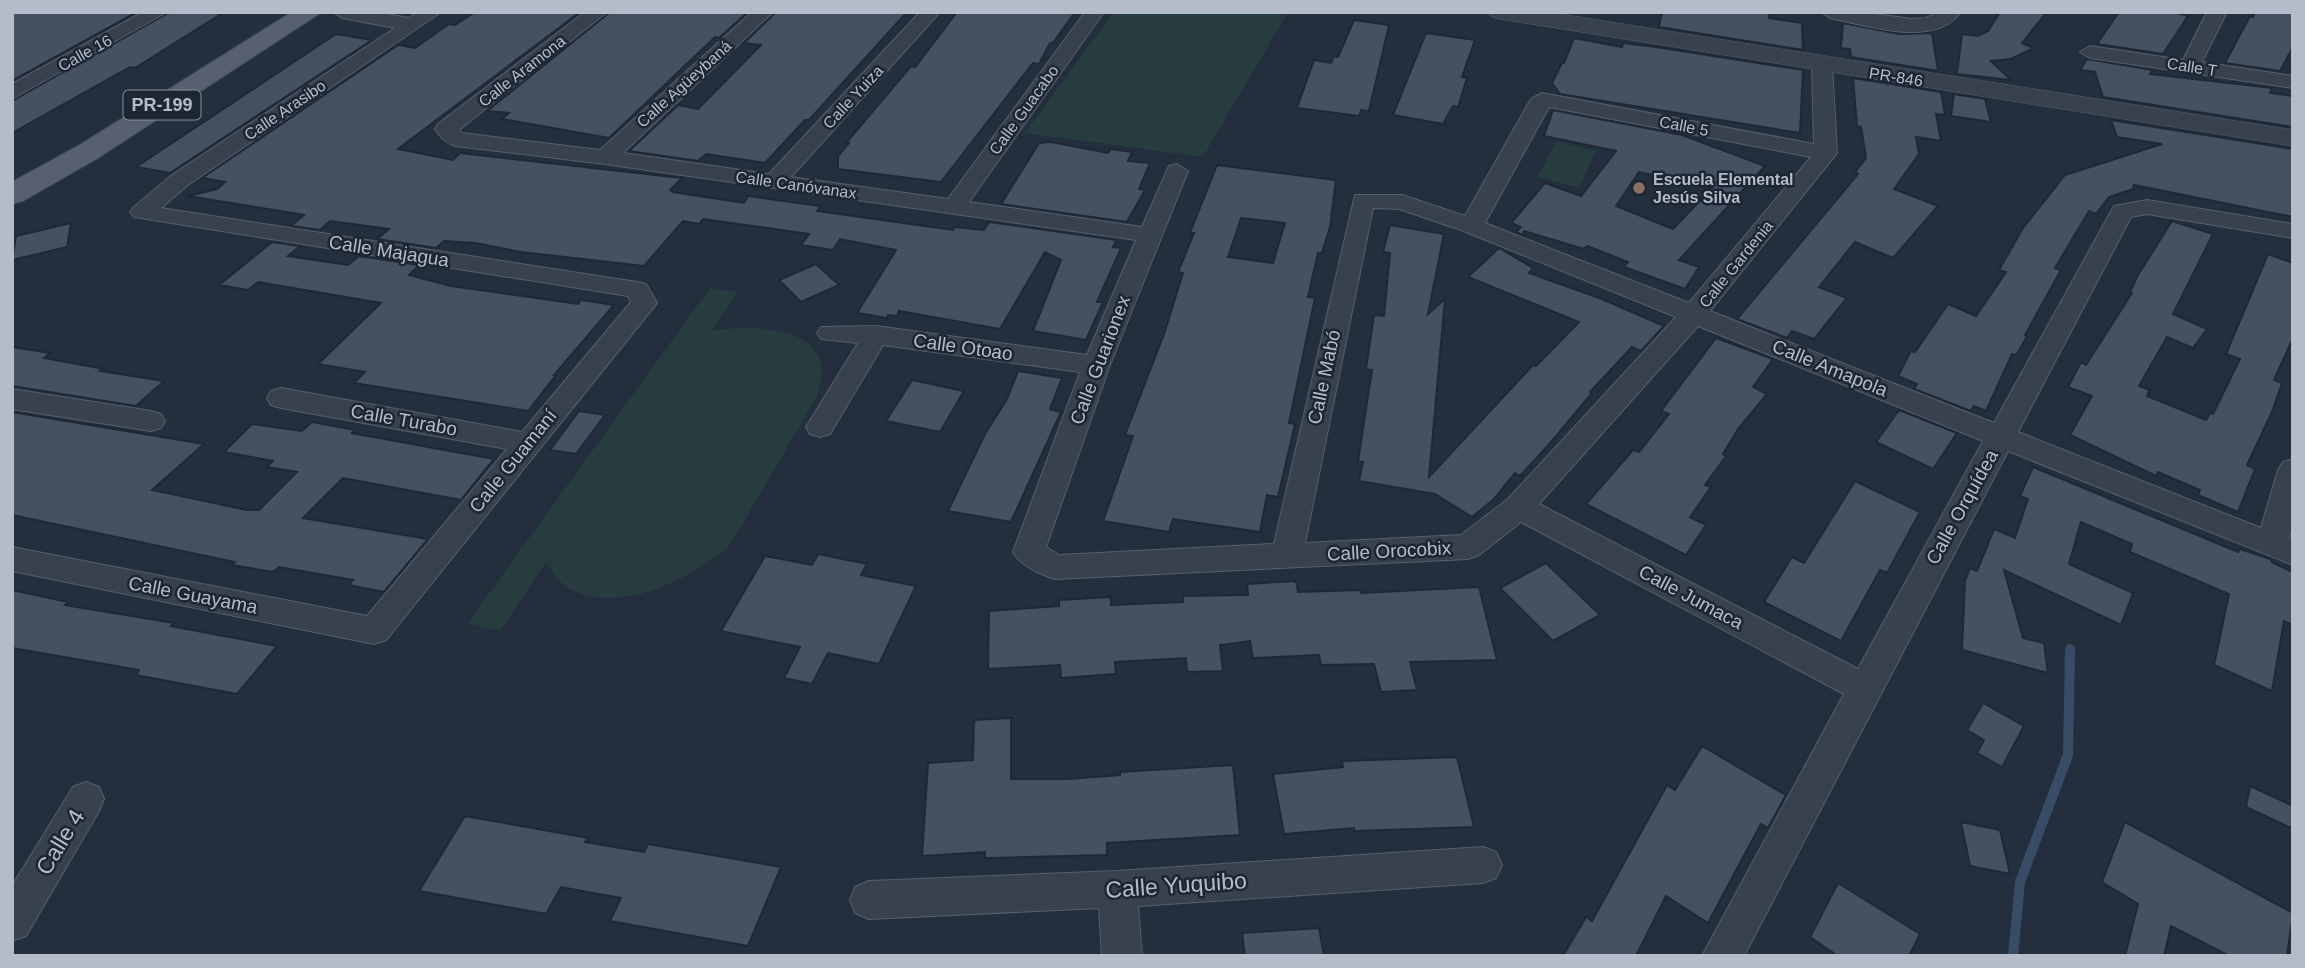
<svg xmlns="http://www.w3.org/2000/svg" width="2305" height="968" viewBox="0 0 2305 968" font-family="Arial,sans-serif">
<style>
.green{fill:#263c3f}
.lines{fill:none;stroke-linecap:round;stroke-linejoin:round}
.stream{stroke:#394c67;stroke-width:10}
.building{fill:#455162;stroke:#1f2835;stroke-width:2;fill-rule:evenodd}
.minor-casing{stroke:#565f6c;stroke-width:2}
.tertiary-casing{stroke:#565f6c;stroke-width:1}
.primary-casing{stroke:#414a57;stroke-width:2}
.minor{fill:#38414e;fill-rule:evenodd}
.tertiary{fill:#38414e;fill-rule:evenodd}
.primary{fill:#56606e;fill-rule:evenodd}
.education-dot{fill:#8d6e63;stroke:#1d2633;stroke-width:2.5}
.labels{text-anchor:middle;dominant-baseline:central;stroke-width:5;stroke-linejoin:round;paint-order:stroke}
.far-street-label{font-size:16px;fill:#b4bcc9;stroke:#1d2633}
.far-poi-label{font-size:16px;font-weight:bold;fill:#b4bcc9;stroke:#1d2633;text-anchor:start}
.shield{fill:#1d2633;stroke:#878f9c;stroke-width:2}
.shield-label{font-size:18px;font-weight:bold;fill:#b4bcc9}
.street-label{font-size:19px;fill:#b4bcc9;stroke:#1d2633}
.near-street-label{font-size:23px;fill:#b4bcc9;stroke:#1d2633}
</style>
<rect width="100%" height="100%" fill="#242f3e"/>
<g class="green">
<path d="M1288 12 1203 157 1025 133 1113 13Z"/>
<path d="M1556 141 1596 151 1579 188 1538 177Z"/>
<path d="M710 288 738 292 712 331C757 323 843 326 817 396L732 542C697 579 611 620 563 584 556 579 551 569 546 562L500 631 467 624Z"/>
</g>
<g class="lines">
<path class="stream" d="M2013 956 2020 882 2068 755 2070 649"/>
</g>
<g class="building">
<path d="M12 12H137L12 81Z"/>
<path d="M170 12H224L135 68 130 67 12 133V101Z"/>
<path d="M475 12H580L398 149 453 160 460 153 682 178 670 190 673 192 744 203 748 196 820 206 817 211 953 230 954 227 984 230 989 222 1116 240 1113 247 1121 248 1097 302H1103L1086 340 1033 331 1061 260 1045 252 1000 329 899 311 897 316 888 315V318L857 313 896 250 840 239 833 250 801 245 809 234 703 219 699 224 683 221 644 266 521 252 475 243 444 241 436 248 377 239 389 229 330 221 320 230 291 226 304 215 188 196 217 189 225 182 202 178 398 45 415 48 449 24 455 25Z"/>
<path d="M610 12H748L719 38 715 37 609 138 502 119 509 113 487 111Z"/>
<path d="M776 12H907L809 120H805L765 163 706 154 698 161 629 151 678 105 698 109 761 45 744 43Z"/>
<path d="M957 12H1075L1053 43H1050L1039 64 1033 63 941 182 838 169V156L849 143H846L911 66 915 67Z"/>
<path d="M1662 12H1769V18L1802 23 1803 50 1659 27Z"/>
<path d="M2000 12H2047L2022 43 2034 48 2011 59 1991 61 2011 80 1957 74 1962 34 1978 36 1988 31Z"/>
<path d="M2119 12H2173L2188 16 2163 54 2097 44Z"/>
<path d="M2255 12H2293V47L2280 71 2225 63 2250 16 2253 17Z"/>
<path d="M1354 20 1389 25 1369 111 1361 110 1359 116 1297 108 1314 60 1331 63 1334 56 1338 57Z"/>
<path d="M1843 23 1899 34 1932 33 1938 71 1851 57 1850 49 1841 48Z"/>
<path d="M1426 33 1475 40 1462 77 1467 78 1458 107 1453 106 1443 124 1393 115Z"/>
<path d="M336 34 372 40 170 173 136 167Z"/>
<path d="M1574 38 1622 47 1623 43 1656 47 1803 70 1800 133 1560 94 1552 83 1562 63H1564Z"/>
<path d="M2087 59 2153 70 2150 74 2272 88 2270 93 2293 96V127L2103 97 2095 72 2080 70Z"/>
<path d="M1853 78 1941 92 1945 115 1936 114 1941 141 1916 137 1919 154 1894 189 1938 206 1893 258 1855 242 1819 287 1847 298 1814 339 1792 331 1787 338 1737 319 1858 174 1855 172 1866 158 1861 127 1857 126Z"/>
<path d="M1954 94 1985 99 1991 122 1951 116Z"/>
<path d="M1553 110 1682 135 1765 166 1679 260 1699 267 1685 289 1624 267 1628 262 1587 246 1584 249 1524 231 1523 235 1516 232 1521 227 1511 223 1545 183 1581 196 1616 151 1544 136ZM1639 172 1712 188 1673 229 1616 206Z"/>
<path d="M2111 120 2293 149V217L2134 185 2133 189 2109 197 2096 214 2089 211 2055 268 2061 270 2025 335 2027 337 2016 355 2012 354 1986 411 1974 406 1971 411 1914 389 1917 384 1898 376 1911 351 1915 352 1948 304 1976 316 2006 272 1999 270 2023 228 2065 175 2162 144 2117 137Z"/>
<path d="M1051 142 1108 153 1111 149 1132 152 1128 161 1150 163 1139 189 1145 190 1127 222 1001 204 1039 143Z"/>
<path d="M1217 165 1336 180 1330 227 1322 253H1318L1308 297 1315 298 1289 423 1295 424 1278 497 1267 495 1260 532 1173 519 1169 532 1103 521 1133 436 1125 435 1164 334 1183 273 1178 272 1194 233H1190ZM1241 218 1285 223 1273 263 1228 257Z"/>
<path d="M2172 221 2213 234 2173 314 2207 329 2193 348 2167 337 2139 386 2150 390 2147 396 2206 420 2210 413 2213 414 2240 359 2226 354 2268 254 2293 263V338L2274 380 2282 383 2272 412 2247 465 2255 469 2238 512 2198 495 2200 490 2158 472 2156 476 2070 435 2092 396 2068 387 2081 362 2086 365 2132 293 2130 292 2138 275Z"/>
<path d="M71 223 67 247 12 260 16 236Z"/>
<path d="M1390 225 1444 234 1428 314 1445 299 1429 477 1533 365 1536 366 1579 322 1468 277 1499 248 1533 268 1529 273 1602 299 1664 326 1641 351 1632 347 1590 392 1592 393 1552 441 1520 476 1515 473 1494 499 1472 517 1435 494 1359 481 1363 462 1358 461 1372 370 1366 369 1374 315 1384 316 1390 253 1383 252Z"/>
<path d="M272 242 300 246 288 256 348 265 359 256 419 265 409 275 451 286 578 304 581 300 614 305 554 375H556L528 411 354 383 365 372 318 364 381 303 258 282 248 290 219 285Z"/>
<path d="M816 264 839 285 801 302 779 280Z"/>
<path d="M1716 338 1773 359 1753 387 1767 394 1738 429 1723 454 1726 456 1705 485 1711 487 1690 517 1706 525 1686 555 1586 504 1633 450 1639 452 1669 414 1661 411Z"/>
<path d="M12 347 50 353 44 358 104 369 100 371 164 381 136 406 12 386Z"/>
<path d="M1018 371 1062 378 1050 409 1061 412 1011 522 948 511 985 434 1007 399Z"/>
<path d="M912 380 964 391 940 432 886 421Z"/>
<path d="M1899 410 1957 433 1933 469 1876 442Z"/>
<path d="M579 411 605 415 576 454 550 450Z"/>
<path d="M12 412 204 444 152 490 247 510H259L297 472 267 467 273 461 224 452 252 424 302 431 312 422 355 430 352 433 494 459 461 500 343 478 303 518 428 539 384 592 349 585 353 580 279 567 273 572 232 565 235 562 12 515Z"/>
<path d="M2033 467 2238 552 2240 549 2270 559 2273 563 2293 572V625L2284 621 2272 691 2214 665 2229 594 2130 552 2132 544 2081 522 2069 564 2133 593 2121 625 2004 570 2023 638 2044 643 2048 673 1962 650 1965 581 1970 568 1977 571 1994 529 2015 538 2028 499 2020 496Z"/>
<path d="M1855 481 1920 512 1887 573 1880 570 1841 641 1764 602 1792 557 1804 563Z"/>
<path d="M818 554 867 564 861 575 916 586 879 664 828 653 812 684 784 678 800 647 721 631 765 556 812 565Z"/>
<path d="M1546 563 1600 615 1553 641 1500 588Z"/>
<path d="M1296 581 1298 592 1361 590V593L1479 587 1497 660 1410 662 1417 690 1381 692 1374 664 1321 665 1319 655 1253 658 1250 641 1220 645 1223 671 1187 672 1186 658 1115 662 1116 674 1061 678 1060 665 988 669 989 611 1059 606V600L1111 597V605L1183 602V596L1248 595 1247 584Z"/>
<path d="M12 590 68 602 65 605 174 623 171 626 277 646 237 694 136 675 139 670 12 648Z"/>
<path d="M1983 703 2024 726 2002 767 1977 753 1984 740 1967 730Z"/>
<path d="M1011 718V779H1067L1120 775V772L1233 765 1240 835 1107 843V855L985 858V852L922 856 928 763 973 760 974 720Z"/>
<path d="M1702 746 1786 795 1768 828 1761 824 1708 923 1666 896 1636 956H1563L1586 917 1592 921 1667 785 1675 790Z"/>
<path d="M1457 757 1474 827 1354 831V828L1284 834 1273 774 1343 767 1342 761Z"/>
<path d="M2250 786 2293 806V829L2246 807Z"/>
<path d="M465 816 588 838 585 842 644 852 648 844 781 867 748 946 610 921 621 898 561 887 546 914 419 891Z"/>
<path d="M1961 822 2000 830 2010 874 1970 866Z"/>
<path d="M2125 822 2293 913 2287 956H2229L2171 926 2164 956H2125L2138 904 2102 882Z"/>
<path d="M1838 883 1920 934 1909 956H1838L1810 937Z"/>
<path d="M1319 928 1324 956H1245L1242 933Z"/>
</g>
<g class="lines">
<g class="minor-casing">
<g id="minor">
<path d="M143 12H167L12 99V84Z"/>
<path d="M333 12H375L409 18 419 12H441L188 185 161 208 637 282 646 284 657 303 386 640 374 644 12 571V547L367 616 507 449 281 408 271 405 267 398 271 391 281 388 522 432 631 302 628 296 134 217 130 212 134 207 172 175 395 28 342 18Z"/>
<path d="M585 12H607L459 130 462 133 600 150 752 12H773L623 153 769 174 920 12H940L791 177 948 199 1085 12H1104L969 202 1142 227 1169 166 1177 164 1188 171 1110 365 1046 547 1059 555 1274 544 1355 195H1402L1465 216 1531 99 1542 93 1814 144 1812 65 1822 59 1832 65 1837 153 1710 311 1994 423 2114 206 2147 200 2293 224V238L2147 214 2131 217 2018 432 2261 528 2278 470 2283 462 2293 459V525L2289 539 2293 540V565L2008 451 1744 956H1702L1844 694 1521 522 1479 555 1468 559 1055 579C1040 574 1021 566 1013 552L1080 372 883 345 830 434 820 437 810 434 806 427 858 343 821 339 817 333 821 327 876 326 1087 355 1136 240 605 164 455 146C445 143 441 137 435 129L438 124ZM1549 107 1811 157 1689 303 1485 223ZM1373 208 1399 209 1461 230 1676 317 1508 499 1461 535 1305 543ZM1698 326 1983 441 1858 669 1539 504Z"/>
<path d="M1821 12H1860L1912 19 1926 18 1939 12H1961C1934 49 1867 25 1830 18Z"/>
<path d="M2207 12H2227L2202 62 2293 76V88L2090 58 2080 52 2090 46 2183 60Z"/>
<path d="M12 389 151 411 161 414 165 421 161 428 151 431 12 409Z"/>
<path d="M86 782 99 787 104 799 99 811 26 936 12 941V886L73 787Z"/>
<path d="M1483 847 1496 852 1502 865 1496 878 1483 883 1138 906 1142 956H1102L1099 908 869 919 855 913 850 900 855 887 869 881 1117 871Z"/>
</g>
</g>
<g class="tertiary-casing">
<path id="tertiary" d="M1488 12H1547L2293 130V146L1500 19 1492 17Z"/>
</g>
<g class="primary-casing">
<path id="primary" d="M292 12H322L98 158 23 201 12 204V182L78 146Z"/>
</g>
<use href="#minor" class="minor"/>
<use href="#tertiary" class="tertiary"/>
<use href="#primary" class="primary"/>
</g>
<circle class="education-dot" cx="1639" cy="188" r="7"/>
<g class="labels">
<g class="far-street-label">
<text transform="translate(85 53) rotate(-29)">Calle 16</text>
<text transform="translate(2192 67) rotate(9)">Calle T</text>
<text transform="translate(522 71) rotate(-38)">Calle Aramona</text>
<text transform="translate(1896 77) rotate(9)">PR-846</text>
<text transform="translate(684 84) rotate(-42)">Calle Agüeybaná</text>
<text transform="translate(853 97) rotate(-47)">Calle Yuiza</text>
<text transform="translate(285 110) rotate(-34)">Calle Arasibo</text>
<text transform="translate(1024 110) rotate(-54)">Calle Guacabo</text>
<text transform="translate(1684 126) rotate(11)">Calle 5</text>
<text transform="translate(796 185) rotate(8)">Calle Canóvanax</text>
<text transform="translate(1736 264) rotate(-51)">Calle Gardenia</text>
</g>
<g class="far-poi-label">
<text x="1653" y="179">Escuela Elemental<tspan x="1653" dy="18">Jesús Silva</tspan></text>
</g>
<rect class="shield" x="123.5" y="90.5" width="77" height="29" rx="5"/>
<g class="shield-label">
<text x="162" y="105">PR-199</text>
</g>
<g class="street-label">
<text transform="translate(389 251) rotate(9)">Calle Majagua</text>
<text transform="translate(963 347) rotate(8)">Calle Otoao</text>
<text transform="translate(1100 360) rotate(-69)">Calle Guarionex</text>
<text transform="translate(1830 368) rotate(22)">Calle Amapola</text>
<text transform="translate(1324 377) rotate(-78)">Calle Mabó</text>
<text transform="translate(404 420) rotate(10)">Calle Turabo</text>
<text transform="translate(513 461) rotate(-51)">Calle Guamaní</text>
<text transform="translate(1962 507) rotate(-61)">Calle Orquídea</text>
<text transform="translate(1389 551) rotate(-3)">Calle Orocobix</text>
<text transform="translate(193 595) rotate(11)">Calle Guayama</text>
<text transform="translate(1691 597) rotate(28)">Calle Jumaca</text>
</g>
<g class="near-street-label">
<text transform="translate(60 842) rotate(-59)">Calle 4</text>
<text transform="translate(1176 885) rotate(-4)">Calle Yuquibo</text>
</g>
</g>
<rect width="2305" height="968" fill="none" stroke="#b4bcc9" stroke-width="28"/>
</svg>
